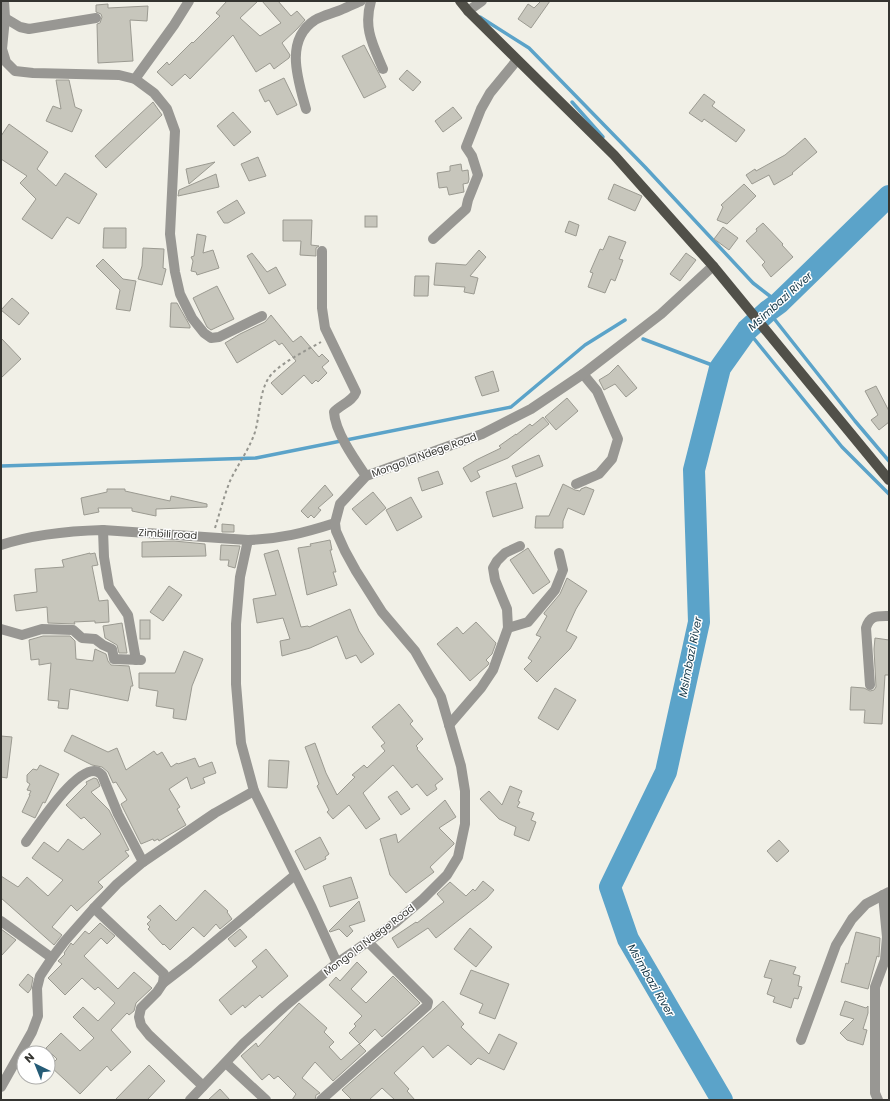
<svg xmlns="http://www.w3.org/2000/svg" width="890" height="1101" viewBox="0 0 890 1101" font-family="Poppins,sans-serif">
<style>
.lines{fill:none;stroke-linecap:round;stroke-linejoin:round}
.stream{stroke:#5ba3c9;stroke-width:3.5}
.river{stroke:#5ba3c9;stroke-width:22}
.building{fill:#c7c6bc;stroke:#9b9a91}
.path{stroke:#96968f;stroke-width:2;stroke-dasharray:3 3;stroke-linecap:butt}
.minor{stroke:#989793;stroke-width:10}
.major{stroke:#515049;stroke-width:10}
.labels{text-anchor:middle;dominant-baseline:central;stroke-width:3;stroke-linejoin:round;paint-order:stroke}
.street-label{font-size:10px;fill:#343430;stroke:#fff}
.water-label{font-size:11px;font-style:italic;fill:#153747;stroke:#fff}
</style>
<rect width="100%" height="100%" fill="#f1f0e7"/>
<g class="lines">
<g class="stream">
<path d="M480 17 529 48 645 167 753 283 779 303"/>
<path d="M572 102 603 137"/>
<path d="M768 311 855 421 889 461"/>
<path d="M747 330 842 447 889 494"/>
<path d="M643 339 720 368"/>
<path d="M1 466 256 458 511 407 585 345 625 320"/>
</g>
<path class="river" d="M722 1100 628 939 610 887 666 772 699 622 694 470 720 368 747 330 768 311 779 303 889 196"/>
</g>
<g class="building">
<path d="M227 1H258L240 18 260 36 281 23 262 1H278L291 16 297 11 305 20 297 29 282 43 290 55 289 58 274 69 270 63 256 72 233 35 190 79 185 74 172 86 157 72 167 62 169 65 192 42 193 43 220 16 216 13Z"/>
<path d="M541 1H550L531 28 518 19 528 4 534 8Z"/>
<path d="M108 4V8L148 6 147 21 130 20 133 61 98 63 97 24 100 23 102 17 101 14 96 12V5Z"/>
<path d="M364 45 386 87 364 98 342 56Z"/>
<path d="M407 70 421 82 413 91 399 79Z"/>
<path d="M284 78 297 105 277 115 269 100 265 102 259 90Z"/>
<path d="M56 80H69L75 107 82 110 72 132 46 121 53 106 61 109Z"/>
<path d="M704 94 715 102 712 106 745 130 736 142 704 119 702 122 689 113Z"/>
<path d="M153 102 162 115 106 168 95 156Z"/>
<path d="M453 107 462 118 443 132 435 121Z"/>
<path d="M233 112 251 132 234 146 217 126Z"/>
<path d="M9 124 48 152 37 169 56 186 65 173 97 194 79 224 67 217 52 239 22 219 36 199 20 183 27 176 1 159V136Z"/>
<path d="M805 138 817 152 792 173 793 174 774 185 769 175 752 184 746 175 755 169 756 171 785 155Z"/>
<path d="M258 157 266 176 249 181 241 164Z"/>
<path d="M215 162 189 184 186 169Z"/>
<path d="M461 164 462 171 468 170 469 179 468 183 463 184 464 192 449 195 447 187 439 188 437 173 450 171V166Z"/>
<path d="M216 174 219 187 178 196 179 190Z"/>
<path d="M614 184 642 196 635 211 608 199Z"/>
<path d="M744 184 756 196 727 224 717 220 723 207 721 205Z"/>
<path d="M237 200 245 213 228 223H224L217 212Z"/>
<rect x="365" y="216" width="12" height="11"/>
<path d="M283 220H312L311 245 319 246 316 248V256L300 255 301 241H283Z"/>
<path d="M569 221 579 225 576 236 565 232Z"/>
<path d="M763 223 783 244 782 245 793 257 771 277 762 265 765 262 746 241 757 231 756 229Z"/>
<path d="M723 227 738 238 729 250 714 239Z"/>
<path d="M104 228H126V248H103Z"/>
<path d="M197 234 206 236 203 253 213 250 219 268 197 275 196 272 191 271 193 261 191 257 194 256Z"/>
<path d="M609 236 626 242 619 259 623 260 615 281 611 279 605 293 588 287 593 273 590 272 600 249 603 250Z"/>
<path d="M143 248 164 249 163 268 166 269 162 285 138 279 142 266Z"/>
<path d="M479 250 486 257 470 276 478 278 474 294 464 292 465 287 434 285 436 263 466 265Z"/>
<path d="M252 253 267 272 276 267 286 285 269 294 247 256Z"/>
<path d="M686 253 696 260 680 281 670 274Z"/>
<path d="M103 259 123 279 136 281 130 311 116 309 120 290 96 266Z"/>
<path d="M415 276H429L428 296H414Z"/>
<path d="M217 286 234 319 211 330 207 327 193 298Z"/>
<path d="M12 298 29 313 19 325 1 310Z"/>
<path d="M171 303H177L190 326V328L170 327Z"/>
<path d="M271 315 293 342 301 336 319 357 322 354 329 361 322 367 327 373 318 382 316 380 312 384 304 375 282 395 271 383 296 361 282 343 279 345 275 340 237 363 225 343 240 334 265 322Z"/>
<path d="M1 338 21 359 1 378Z"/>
<path d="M618 365 637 388 626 397 615 384 604 390 599 380 609 374Z"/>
<path d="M493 371 499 391 482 396 475 377Z"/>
<path d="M876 386 889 411V422L879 430 871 420 878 415 865 391Z"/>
<path d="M567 398 578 411 556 430 545 417Z"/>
<path d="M543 417 549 424 508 458 477 471 480 477 471 482 463 468 476 460 501 448 499 446 516 434V435L530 424 532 426Z"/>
<path d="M539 455 543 466 516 477 512 466Z"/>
<path d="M438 471 443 484 422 491 418 478Z"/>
<path d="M516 483 523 508 493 517 486 492Z"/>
<path d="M563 484 575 490 580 491 581 489 586 487 594 490 584 515 568 508 563 521V528H535L536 516H549Z"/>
<path d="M325 485 333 495 318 508 321 510 314 518 311 515 308 518 301 511Z"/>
<path d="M107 489H125V491L170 501 171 496 207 504V507L156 509V516L132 511V508H98L99 512 84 515 81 498 107 492Z"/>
<path d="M373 492 386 508 366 525 352 509Z"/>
<path d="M411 497 422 517 397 531 386 510Z"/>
<path d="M222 524 234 525V532H222Z"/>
<path d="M330 540 332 550H330L336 572H333L337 585 307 595 298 548 311 546 310 544Z"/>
<path d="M174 541 205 544 206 556 142 557V542Z"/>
<path d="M221 545 240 546 235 568 228 566 229 560H220Z"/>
<path d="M528 548 550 582 533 594 510 560Z"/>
<path d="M278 550 301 627 308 626 309 627 350 609 359 631 374 654 361 663 356 655 346 659 337 636 310 648 282 656 280 641 290 639 283 618 257 623 253 599 276 595 264 554Z"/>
<path d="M90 553V554L95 553 98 565 92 566 99 601 108 600 109 622 95 623V621L74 622 75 624 48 623 47 607 16 611 14 595 37 592 35 569 64 567 62 560Z"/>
<path d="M567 578 587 591 576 609 566 631 577 637 570 649 537 682 524 669 532 661 528 658 541 637 536 635 547 616 544 614V613L560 594Z"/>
<path d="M169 586 182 595 163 621 150 612Z"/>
<rect x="140" y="620" width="10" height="19"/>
<path d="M476 622 496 643 492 654 486 660 489 663 488 665 470 681 437 644 457 627 463 634Z"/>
<path d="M122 623 127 653H119L117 645 105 638 103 626Z"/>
<path d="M43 636H70L75 641 76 659 93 661 95 649 106 654 108 661 111 665 129 666 133 686H131L128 701 70 689 68 709 58 708 59 701 48 700 51 663 39 665V659L31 660 29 640Z"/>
<path d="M875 638 889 640V675H885L882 724 864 723 865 710H850L851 687 864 688 870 691 874 690 876 687 874 649Z"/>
<path d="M184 651 203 659 192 686 186 720 173 718 174 709 156 706 158 691 139 688V673H175Z"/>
<path d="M555 688 576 700 558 730 538 718Z"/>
<path d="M399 704 413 721 410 724 423 739 416 746 418 748 417 749 443 779 435 785 437 789 427 796 417 784 412 788 393 765 363 793 380 819 366 829 349 805 333 819 327 812 329 810 317 786 319 784 305 747 315 743 326 773 337 795 355 777 352 775 364 765 367 768 385 751 381 746 385 743 372 727Z"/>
<path d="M72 735 108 752 117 748 126 770 154 751 157 755 162 752 171 767 177 763 178 764 195 758 199 767 212 762 216 773 203 778 205 783 191 789 187 777 169 789 180 807 177 809 186 825 159 841 158 839 154 841 153 839 141 844 121 804 127 800 116 782 113 783 108 772 102 767 92 765 64 751Z"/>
<path d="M1 736 12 737 7 778 1 777Z"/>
<path d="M269 760 289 761 287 788 268 787Z"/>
<path d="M40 765 59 774 45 803 43 802 35 818 22 812 30 795H29L31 791 27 790 30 784 27 782V775L33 769 37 770Z"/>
<path d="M94 778 97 779 100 786 91 792 109 810 129 850 125 851 129 856 98 882 103 887 77 911 71 905 52 927 62 935 54 945 1 898V876L18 887 27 877 48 896 63 880 32 858 44 842 58 852 68 839 83 850 101 834 84 817 81 819 66 805 87 784 86 782Z"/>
<path d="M510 786 522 791 518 801 520 802 517 807 534 813 531 820 536 822 529 841 514 835 516 827 499 819 480 799 489 791 502 805Z"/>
<path d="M397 791 410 809 401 815 388 797Z"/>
<path d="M445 800 456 817 439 828 454 843V844L430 867 434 872 406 893 390 875 380 839 396 834 398 843Z"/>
<path d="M320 837 329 854 325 857 326 859 305 870 295 851Z"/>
<path d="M779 840 789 851 777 862 767 851Z"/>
<path d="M351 877 358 898 330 907 323 886Z"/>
<path d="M483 881 494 890 487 898 436 938 428 928 398 948 392 938 416 922 417 923 444 902 437 894 450 882 466 896 473 889 475 891Z"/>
<path d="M205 890 228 911 227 912 232 919 220 929 216 924 204 937 193 927 170 950 164 944 163 945 148 929 150 927 147 924 151 920 147 917 160 905 176 921Z"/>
<path d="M359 901 365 921 349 926 353 931 347 937 339 929 330 932 329 931Z"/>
<path d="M100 923 115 936 107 944 101 938 84 956 118 989 134 972 152 988 136 1003 134 1011 129 1015 127 1013 111 1030 131 1052 111 1071 107 1066 80 1094 50 1066 57 1059 46 1048 61 1033 80 1051 94 1038 73 1017 83 1007 98 1021 115 1003 98 987 95 990 82 978 65 995 48 978 62 964 58 961 65 954 64 953 71 943 73 945 85 931 89 934Z"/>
<path d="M470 928 492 947 476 967 454 949Z"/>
<path d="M1 929 16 940 1 956Z"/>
<path d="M240 929 247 937 235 947 228 939Z"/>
<path d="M856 932 880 938 879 957 877 956 868 989 841 982 846 963 848 964Z"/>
<path d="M266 949 288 976 262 998 260 995 245 1008 243 1005 231 1015 219 1000 257 967 252 961Z"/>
<path d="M770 960 796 967 793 974 800 976 798 986 802 987 798 999 794 998 791 1008 773 1002 775 997 767 994 772 979 764 977Z"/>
<path d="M357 962 367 972 351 989 366 1003 393 976 420 1003 382 1037 375 1029 360 1044 349 1033 356 1026 354 1024 362 1016 329 985 336 977 340 981Z"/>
<path d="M471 970 509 984 495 1019 479 1013 483 1004 460 994Z"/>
<path d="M28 974 33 978 31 989 28 993 19 985Z"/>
<path d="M443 1001 464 1024 461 1027 489 1054 499 1034 517 1043 504 1070 478 1058 471 1065 448 1045 433 1058 423 1046 394 1073 409 1089 407 1091 415 1100H395L382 1088 369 1100H352L342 1090Z"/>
<path d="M845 1001 866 1008 868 1006V1013L863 1029 867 1030 863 1045 847 1040 840 1033 854 1019 840 1015Z"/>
<path d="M299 1003 327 1028 324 1032 334 1042 329 1047 341 1060 359 1044 366 1051 333 1081 315 1062 302 1078 320 1093 316 1095 315 1100H292L296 1094 278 1076 274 1079 269 1074 262 1080 241 1056 256 1043 258 1047Z"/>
<path d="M149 1065 165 1081 147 1100H115Z"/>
<path d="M220 1089 230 1100H208Z"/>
</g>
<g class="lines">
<g class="path">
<path d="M889 502V515"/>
<path d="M215 528C220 512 224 496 230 481 238 464 249 450 255 432 260 415 259 394 268 379 276 365 307 350 321 342"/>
</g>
<g class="minor">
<path d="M4 1 5 18 2 49 6 62 15 71 33 73 119 75 135 79 154 93 167 109 175 131 170 234 175 272 180 294 192 318 204 333 211 338 219 337 262 316"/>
<path d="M371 1C363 28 373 45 383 69"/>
<path d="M468 11 482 1"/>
<path d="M5 18 20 27 29 29 96 18"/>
<path d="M135 79 174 25 189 1"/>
<path d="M306 109C298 80 284 40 315 20 322 16 330 14 338 11 346 8 353 4 361 1"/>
<path d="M433 239 466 209 468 200 478 175 472 156 466 147 481 109 490 93 517 60"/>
<path d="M322 251V308L325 328 356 392C353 401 340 405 334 412 335 432 355 460 366 476"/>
<path d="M576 484 599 474 612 459 618 439 597 391 583 374"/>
<path d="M103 530 104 557 109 587 128 615 136 660"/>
<path d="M248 540 240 577 236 624V684L241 743 254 791 312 908 337 963"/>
<path d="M1 545C34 534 68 531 103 530L248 540C280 539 304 533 335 523"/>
<path d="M508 628 528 622 555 590 563 570 559 553"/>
<path d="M1 629 22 635 42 629 73 630 82 638 95 639 103 645 112 649 114 659 141 660"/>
<path d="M870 685 866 628C870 615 877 616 889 616"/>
<path d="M449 725 481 688 493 670 508 628 507 609 495 580 493 568 497 561 505 553 520 546"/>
<path d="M26 842C38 826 73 771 94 771 97 771 100 773 102 775L118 814 143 862"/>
<path d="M94 908 164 974 163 983 157 992 141 1008 139 1017 141 1025 149 1035 203 1086"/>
<path d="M1 921 52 958"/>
<path d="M163 983 189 963 295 875"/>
<path d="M801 1040 836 945 852 919 866 904 889 892"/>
<path d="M226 1063 266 1100"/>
<path d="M1 1087 32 1032 38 1016 37 988 40 976 52 958 64 942 94 908 117 884 143 862 215 813 254 791"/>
<path d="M190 1100 244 1043 284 1007 337 963 395 923 423 899 447 875 458 857 465 824V791L461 766 441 697 415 651 382 612 356 571 345 551 336 531 335 523 340 504 366 476 482 434 531 409 583 374 661 314 713 266"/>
<path d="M321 1100 427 1006 428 1002 367 941"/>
<path d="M878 1100 875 1093V987L885 960 887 937 883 895"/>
</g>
<path class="major" d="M460 1 468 11 614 155 713 266 889 480"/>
</g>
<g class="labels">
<g class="street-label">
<text transform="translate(424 455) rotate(-20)">Mongo la Ndege Road</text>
<text transform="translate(168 534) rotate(3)">Zimbili road</text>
<text transform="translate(369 940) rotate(-37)">Mongo la Ndege Road</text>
</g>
<g class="water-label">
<text transform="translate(780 301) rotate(-42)">Msimbazi River</text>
<text transform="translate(690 657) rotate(-79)">Msimbazi River</text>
<text transform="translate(651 980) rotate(60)">Msimbazi River</text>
</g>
</g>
<rect width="890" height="1101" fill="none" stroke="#343430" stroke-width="4"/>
<g transform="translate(36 1065) rotate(317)"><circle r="19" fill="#ffffff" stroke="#aeaeac"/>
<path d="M0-3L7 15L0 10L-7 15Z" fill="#255c77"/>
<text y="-6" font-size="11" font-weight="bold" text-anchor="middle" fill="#343430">N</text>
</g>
</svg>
